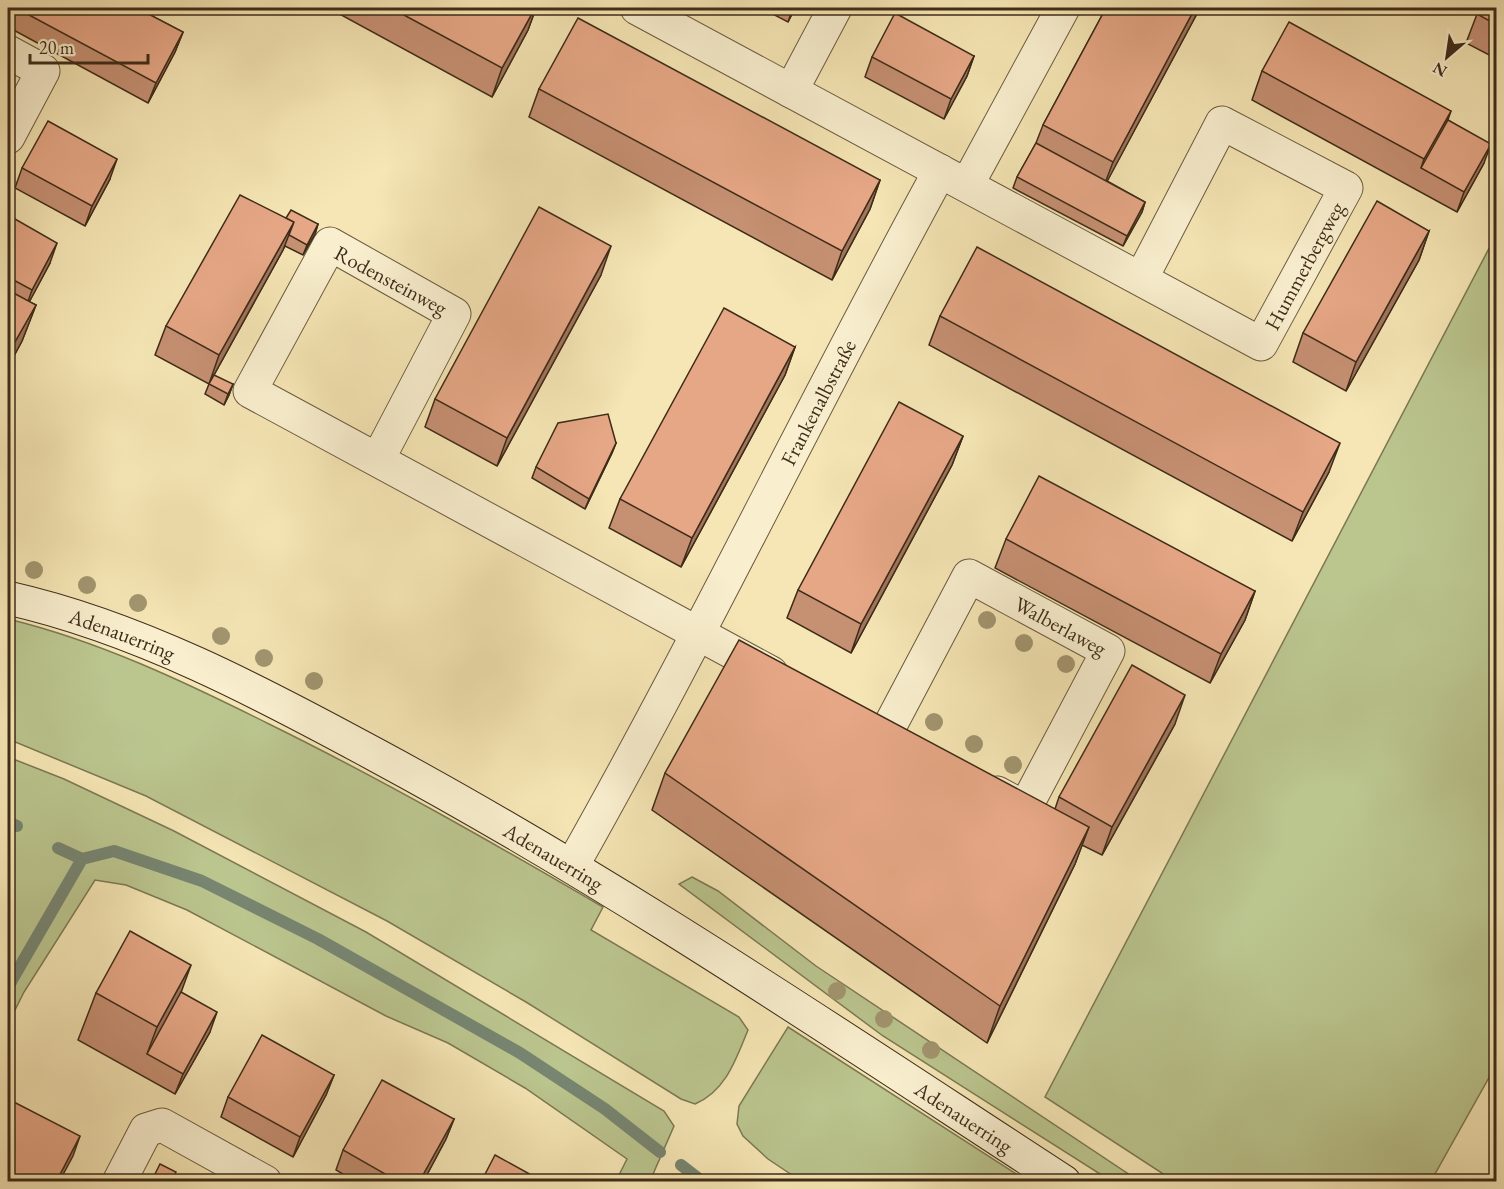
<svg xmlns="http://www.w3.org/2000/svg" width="1504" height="1189" viewBox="0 0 1504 1189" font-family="'EB Garamond',serif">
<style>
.green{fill:#bbc58e;stroke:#7c7853;stroke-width:1.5}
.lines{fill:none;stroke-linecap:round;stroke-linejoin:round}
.stream{stroke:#778571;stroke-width:12}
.minor-casing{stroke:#6c5a3f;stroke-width:35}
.secondary-casing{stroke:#3e2c18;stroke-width:35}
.minor{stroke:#f9efcf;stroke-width:33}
.secondary{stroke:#f9efcf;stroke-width:33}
.tree{fill:#a2956f}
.wall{fill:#c69073;stroke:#3e2c18;stroke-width:1.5}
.shaded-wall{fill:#a1755e;stroke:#3e2c18;stroke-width:1.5}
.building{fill:#e6a786;stroke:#3e2c18;stroke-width:1.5}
.labels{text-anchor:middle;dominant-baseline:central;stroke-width:4.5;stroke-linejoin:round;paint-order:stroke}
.street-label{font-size:21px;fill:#3e2c18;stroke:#f9efcf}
</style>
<rect width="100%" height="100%" fill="#f6e6b5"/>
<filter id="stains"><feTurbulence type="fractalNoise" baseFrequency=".00333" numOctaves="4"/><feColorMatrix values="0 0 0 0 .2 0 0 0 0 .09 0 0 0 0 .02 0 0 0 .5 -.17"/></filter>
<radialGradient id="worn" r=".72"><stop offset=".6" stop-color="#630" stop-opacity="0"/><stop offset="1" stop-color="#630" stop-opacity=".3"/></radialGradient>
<g class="green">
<path d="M1496 235V1065L1431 1181H1174L1045 1097Z"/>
<path d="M8 619C99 641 185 682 269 724 383 780 493 843 603 907L591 930 739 1017 748 1030C736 1059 726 1091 695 1104L681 1099 526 1002 387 921 146 796 8 739Z"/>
<path d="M8 757 64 779 174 831 366 932 664 1111 674 1126 650 1181H616L627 1159 525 1088 448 1043 386 1016 187 910 126 885 95 880 24 992 8 1024Z"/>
<path d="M692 877 718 891 816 966 1139 1181H1111L883 1036 679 884Z"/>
<path d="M788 1027 1027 1181H801L768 1159 743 1136 737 1124 739 1106Z"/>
</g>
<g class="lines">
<g class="stream">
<path d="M8 822 17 826"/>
<path d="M58 848 82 859"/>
<path d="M8 987 82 859 114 851 202 881 318 939 520 1053 605 1109 660 1152"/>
<path d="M681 1165 703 1182"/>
</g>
<g class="minor-casing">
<g id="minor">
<path id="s1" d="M637 8 1261 344 1346 188 1222 123 1141 279"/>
<path d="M8 52 43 71 8 137"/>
<path d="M791 91 835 8"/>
<path d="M967 185 1063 8"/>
<path d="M378 459 454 314 330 244 250 391 771 673"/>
<path id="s2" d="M885 735 969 576 1108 651 1025 808 997 793"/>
<path id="s3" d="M572 866C701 638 814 401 940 171"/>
<path d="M119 1182 146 1130 162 1125 265 1182"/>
</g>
</g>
<g class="secondary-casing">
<g id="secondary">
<path id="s4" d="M8 598C137 627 260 692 376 755 614 883 838 1035 1064 1182"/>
</g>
</g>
<use href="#minor" class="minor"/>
<use href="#secondary" class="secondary"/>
</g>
<g class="tree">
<circle cx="34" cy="570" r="9"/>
<circle cx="87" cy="585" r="9"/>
<circle cx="138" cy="603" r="9"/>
<circle cx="987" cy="620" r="9"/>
<circle cx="221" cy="636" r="9"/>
<circle cx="1024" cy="643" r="9"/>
<circle cx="264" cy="658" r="9"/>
<circle cx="1066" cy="664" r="9"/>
<circle cx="314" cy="681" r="9"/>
<circle cx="934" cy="722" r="9"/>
<circle cx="974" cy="744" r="9"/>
<circle cx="1013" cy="765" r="9"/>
<circle cx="837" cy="991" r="9"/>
<circle cx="884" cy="1019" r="9"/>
<circle cx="931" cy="1050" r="9"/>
</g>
<g class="wall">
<path d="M8 8H137L183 32 175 52 148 103 8 27Z"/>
<path d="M333 8H536L528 30 492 97 332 10Z"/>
<path d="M761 8H795L788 22Z"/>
<path d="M1106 8H1200L1107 181 1145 202 1142 212 1123 246 1013 188 1017 177 1036 143 1043 125Z"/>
<path d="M1497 8V59L1466 43 1477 14Z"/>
<path d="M974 56 967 76 944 119 865 77 872 57Z"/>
<path d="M1262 71 1448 120 1484 163 1457 212 1252 100Z"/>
<path d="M539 89 880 180 870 209 832 280 529 117Z"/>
<path d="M22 168 110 179 85 226 15 188Z"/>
<path d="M8 215 50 263 29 302 36 305 22 341 8 367Z"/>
<path d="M286 218 318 224 315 234 303 255 285 246 283 250 209 384 155 355 166 326Z"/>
<path d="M1429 231 1419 260 1346 391 1293 362 1303 333Z"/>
<path d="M601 275 497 466 425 427 435 399Z"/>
<path d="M940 316 1329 472 1292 541 929 345Z"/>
<path d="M795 347 785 375 681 567 609 528 620 499Z"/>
<path d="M209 384H233L229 395 224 405 205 394Z"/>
<path d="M963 436 952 465 851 653 787 618 798 590Z"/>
<path d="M616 443 612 453 585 509 532 478 536 467Z"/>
<path d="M1006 539 1255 591 1245 620 1210 683 995 568Z"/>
<path d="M1175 724 1102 855 1082 845 1075 864 987 1043 652 810 665 773 1055 809 1059 797Z"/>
<path d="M96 993 210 1032 175 1094 78 1040Z"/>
<path d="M334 1075 326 1095 293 1157 221 1117 228 1097Z"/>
<path d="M454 1119 446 1139 423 1182H356L336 1170 343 1150Z"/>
</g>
<g class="shaded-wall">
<path d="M535 8H536L528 30 492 97 502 68Z"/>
<path d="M793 8H795L788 22Z"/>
<path d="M1195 8H1200L1102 191 1113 162Z"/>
<path d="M183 32 175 52 148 103 156 83Z"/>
<path d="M974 56 967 76 944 119 951 99Z"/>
<path d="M1451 111 1441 140 1421 168 1424 159Z"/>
<path d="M1491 144 1484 163 1457 212 1464 192Z"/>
<path d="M117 159 110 179 85 226 92 206Z"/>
<path d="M880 180 870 209 832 280 842 251Z"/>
<path d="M1145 202 1142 212 1123 246 1127 236Z"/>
<path d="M294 222 283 250 209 384 219 355Z"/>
<path d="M318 224 315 234 303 255 307 245Z"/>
<path d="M1429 231 1419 260 1346 391 1356 362Z"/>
<path d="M57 243 50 263 25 310 32 290Z"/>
<path d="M611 246 601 275 497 466 507 438Z"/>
<path d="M36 305 22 341 8 367V354Z"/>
<path d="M795 347 785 375 681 567 692 538Z"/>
<path d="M233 384 229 395 224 405 228 394Z"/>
<path d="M963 436 952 465 851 653 861 624Z"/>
<path d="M616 443 612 453 585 509 589 499Z"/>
<path d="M1340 443 1329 472 1292 541 1303 512Z"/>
<path d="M1255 591 1245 620 1210 683 1221 654Z"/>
<path d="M1185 695 1175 724 1102 855 1112 827Z"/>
<path d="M1089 827 1075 864 987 1043 1000 1006Z"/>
<path d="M191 965 174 1012 147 1054 157 1027Z"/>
<path d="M217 1012 210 1032 175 1094 183 1074Z"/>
<path d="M334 1075 326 1095 293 1157 300 1137Z"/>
<path d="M454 1119 446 1139 423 1182H419Z"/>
<path d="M80 1136 73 1156 59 1182H56Z"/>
</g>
<g class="building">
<path d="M16 8H137L183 32 156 83Z"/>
<path d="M391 8H535L502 68Z"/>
<path d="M1106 8H1195L1113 162 1043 125Z"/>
<path d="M1480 8H1497V25L1477 14Z"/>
<path d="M895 13 974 56 951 99 872 57Z"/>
<path d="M578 18 880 180 842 251 539 89Z"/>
<path d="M1289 22 1451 111 1424 159 1262 71Z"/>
<path d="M1448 120 1491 144 1464 192 1421 168Z"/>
<path d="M48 121 117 159 92 206 22 168Z"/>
<path d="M1036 143 1145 202 1127 236 1017 177Z"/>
<path d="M240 195 294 222 219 355 166 326Z"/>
<path d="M1377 201 1429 231 1356 362 1303 333Z"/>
<path d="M539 207 611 246 507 438 435 399Z"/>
<path d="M291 210 318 224 307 245 289 235 294 222 286 218Z"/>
<path d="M8 215 57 243 32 290 8 277Z"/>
<path d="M977 247 1340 443 1303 512 940 316Z"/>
<path d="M8 290 36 305 8 354Z"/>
<path d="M724 308 795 347 692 538 620 499Z"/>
<path d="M214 375 233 384 228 394 209 384Z"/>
<path d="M899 402 963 436 861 624 798 590Z"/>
<path d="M608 414 616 443 589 499 536 467 558 423Z"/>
<path d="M1039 476 1255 591 1221 654 1006 539Z"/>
<path d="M739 640 1089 827 1000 1006 665 773Z"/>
<path d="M1132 665 1185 695 1112 827 1059 797Z"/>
<path d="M130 931 191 965 157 1027 96 993Z"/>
<path d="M181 992 217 1012 183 1074 147 1054Z"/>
<path d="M262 1035 334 1075 300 1137 228 1097Z"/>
<path d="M382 1080 454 1119 419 1182H399L343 1150Z"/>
<path d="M8 1099 80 1136 56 1182H8Z"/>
<path d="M495 1155 544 1182H481Z"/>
<path d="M160 1164 176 1172 171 1182H151Z"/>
<path d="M434 1176 444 1182H431Z"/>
<path d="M459 1177 467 1182H456Z"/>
</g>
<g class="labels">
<g class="street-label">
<text stroke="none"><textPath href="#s1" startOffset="798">Hummerbergweg</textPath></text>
<text transform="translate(391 280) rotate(28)">Rodensteinweg</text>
<text stroke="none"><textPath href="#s3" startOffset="525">Frankenalbstraße</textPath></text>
<text stroke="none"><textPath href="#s2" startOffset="284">Walberlaweg</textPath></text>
<text stroke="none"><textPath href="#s4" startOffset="120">Adenauerring</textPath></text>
<text stroke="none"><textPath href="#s4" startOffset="606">Adenauerring</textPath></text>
<text stroke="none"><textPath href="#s4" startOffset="1092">Adenauerring</textPath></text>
</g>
</g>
<rect width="1504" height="1189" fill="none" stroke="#f6e6b5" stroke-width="30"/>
<rect x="9" y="9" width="1486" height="1171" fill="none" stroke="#3e2c18" stroke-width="3"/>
<rect x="15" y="15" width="1474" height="1159" fill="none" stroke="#3e2c18" stroke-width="1.5"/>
<g transform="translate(1447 57) rotate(209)" stroke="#f9efcf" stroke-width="4.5" paint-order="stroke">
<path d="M0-4.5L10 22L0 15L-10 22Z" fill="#3e2c18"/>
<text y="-9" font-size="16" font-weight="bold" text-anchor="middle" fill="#3e2c18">N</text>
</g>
<path d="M30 54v9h118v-9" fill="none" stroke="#3e2c18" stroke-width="3"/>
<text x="39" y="54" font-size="18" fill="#3e2c18" stroke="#f9efcf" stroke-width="4.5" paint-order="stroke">20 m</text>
<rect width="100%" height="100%" filter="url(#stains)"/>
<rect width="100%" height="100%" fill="url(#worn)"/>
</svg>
